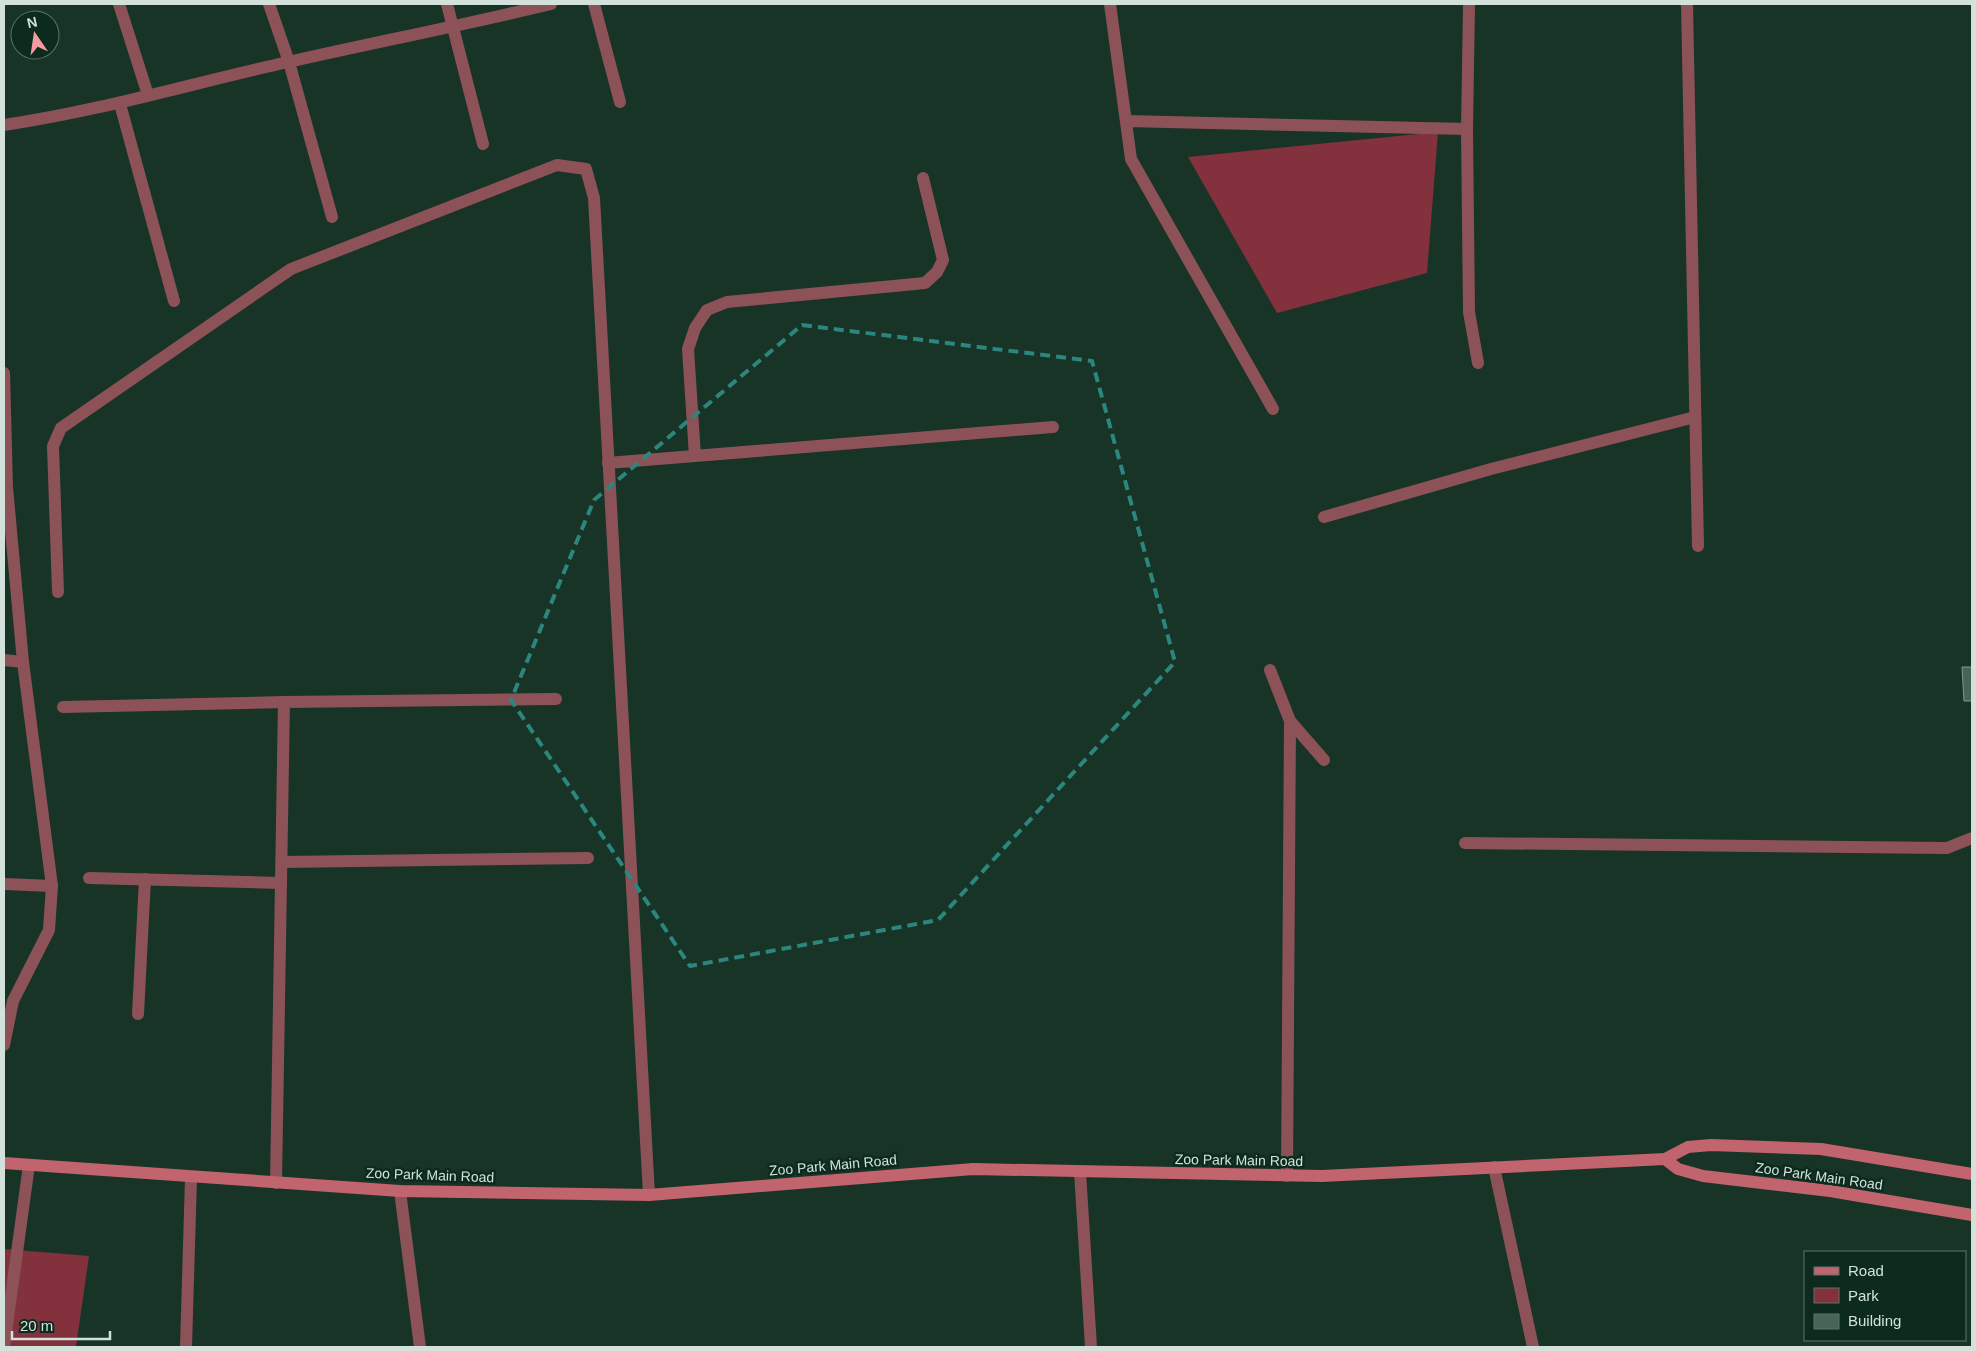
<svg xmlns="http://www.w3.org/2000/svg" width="1976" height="1351" viewBox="0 0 1976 1351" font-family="Arial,sans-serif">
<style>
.green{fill:#82313d}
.building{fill:#476557;stroke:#7c9c8c}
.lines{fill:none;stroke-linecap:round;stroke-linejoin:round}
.lane{stroke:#8d5257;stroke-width:12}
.street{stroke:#8d5257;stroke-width:12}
.secondary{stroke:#c2646e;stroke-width:12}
.marked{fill:none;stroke:#2c867e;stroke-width:4;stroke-dasharray:10 6;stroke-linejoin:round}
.labels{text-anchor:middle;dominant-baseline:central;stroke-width:5;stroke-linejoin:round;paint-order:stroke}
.street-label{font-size:14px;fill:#d2e2da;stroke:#0c2a1e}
</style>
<rect width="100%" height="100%" fill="#173427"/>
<g class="green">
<path d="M1438 132 1427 273 1277 313 1188 157Z"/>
<path d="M4 1249 89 1256 76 1347H4Z"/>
</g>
<path class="building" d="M1962 667H1972V701H1964Z"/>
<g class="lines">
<g class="lane">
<path d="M695 456 688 349 695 328 707 310 727 302 925 283 937 272 943 260 923 178"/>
<path d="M608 463 1053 427"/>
<path d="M58 592 53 446 61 428 291 269 557 165 586 169 594 198 649 1195"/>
<path d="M1465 843 1947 848 1972 838"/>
<path d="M4 1347 29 1165"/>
</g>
<g class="street">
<path d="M119 4 148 95"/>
<path d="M269 4 289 62 332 217"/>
<path d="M447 4 483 144"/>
<path d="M594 4 620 102"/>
<path d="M1110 4 1131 159 1273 409"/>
<path d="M1469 4 1467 129 1469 312 1478 363"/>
<path d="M1687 4 1698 546"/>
<path d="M120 104 174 301"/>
<path d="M1126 121 1467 129"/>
<path d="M4 125C100 111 193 83 288 62 376 42 464 25 551 4"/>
<path d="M4 373 7 487 23 662 52 886 4 884"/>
<path d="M1324 517 1491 469 1695 417"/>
<path d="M4 660 23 662"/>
<path d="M1270 670 1290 721 1287 1176"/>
<path d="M63 707 284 702"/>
<path d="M1290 721 1324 760"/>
<path d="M282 862 588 858"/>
<path d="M89 878 281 883"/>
<path d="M138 1014 145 879"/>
<path d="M4 1045 13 1001 49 930 52 886"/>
<path d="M1494 1167 1533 1347"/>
<path d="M1080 1172 1091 1347"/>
<path d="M276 1183 284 702 556 699"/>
<path d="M400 1191 420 1347"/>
<path d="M186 1347 191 1178"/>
</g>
<g class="secondary">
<path d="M1665 1159 1678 1169 1703 1176 1830 1191 1972 1215"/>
<path d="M4 1163 400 1191 649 1195 973 1169 1322 1176 1665 1159 1688 1147 1711 1145 1821 1149 1972 1174"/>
</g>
</g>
<path class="marked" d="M802 325 1092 361 1175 662 938 920 690 966 511 700 594 500Z"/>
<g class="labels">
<g class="street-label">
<text transform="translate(1239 1160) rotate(1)">Zoo Park Main Road</text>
<text transform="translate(833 1165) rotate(-5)">Zoo Park Main Road</text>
<text transform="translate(430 1175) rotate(2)">Zoo Park Main Road</text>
<text transform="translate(1819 1176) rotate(8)">Zoo Park Main Road</text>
</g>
</g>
<rect width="1976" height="1351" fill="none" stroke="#d2e2da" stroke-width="10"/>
<rect x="1804" y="1251" width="162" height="90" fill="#0c2a1e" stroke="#5b7469"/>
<rect x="1814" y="1267" width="25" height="8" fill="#c2646e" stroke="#5b7469"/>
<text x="1848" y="1276" font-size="15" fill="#d2e2da">Road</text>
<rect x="1814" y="1288" width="25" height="15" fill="#82313d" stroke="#5b7469"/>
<text x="1848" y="1301" font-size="15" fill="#d2e2da">Park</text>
<rect x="1814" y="1314" width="25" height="15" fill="#476557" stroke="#5b7469"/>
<text x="1848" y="1326" font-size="15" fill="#d2e2da">Building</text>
<g transform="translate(35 35) rotate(347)"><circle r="24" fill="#0c2a1e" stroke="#5b7469"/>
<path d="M0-4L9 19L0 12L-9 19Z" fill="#f49aa2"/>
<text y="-8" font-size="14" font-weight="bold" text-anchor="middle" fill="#d2e2da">N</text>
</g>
<path d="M12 1331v8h98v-8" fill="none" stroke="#d2e2da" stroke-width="2.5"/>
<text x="20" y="1331" font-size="15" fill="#d2e2da" stroke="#0c2a1e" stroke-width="4" paint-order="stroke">20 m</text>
</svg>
